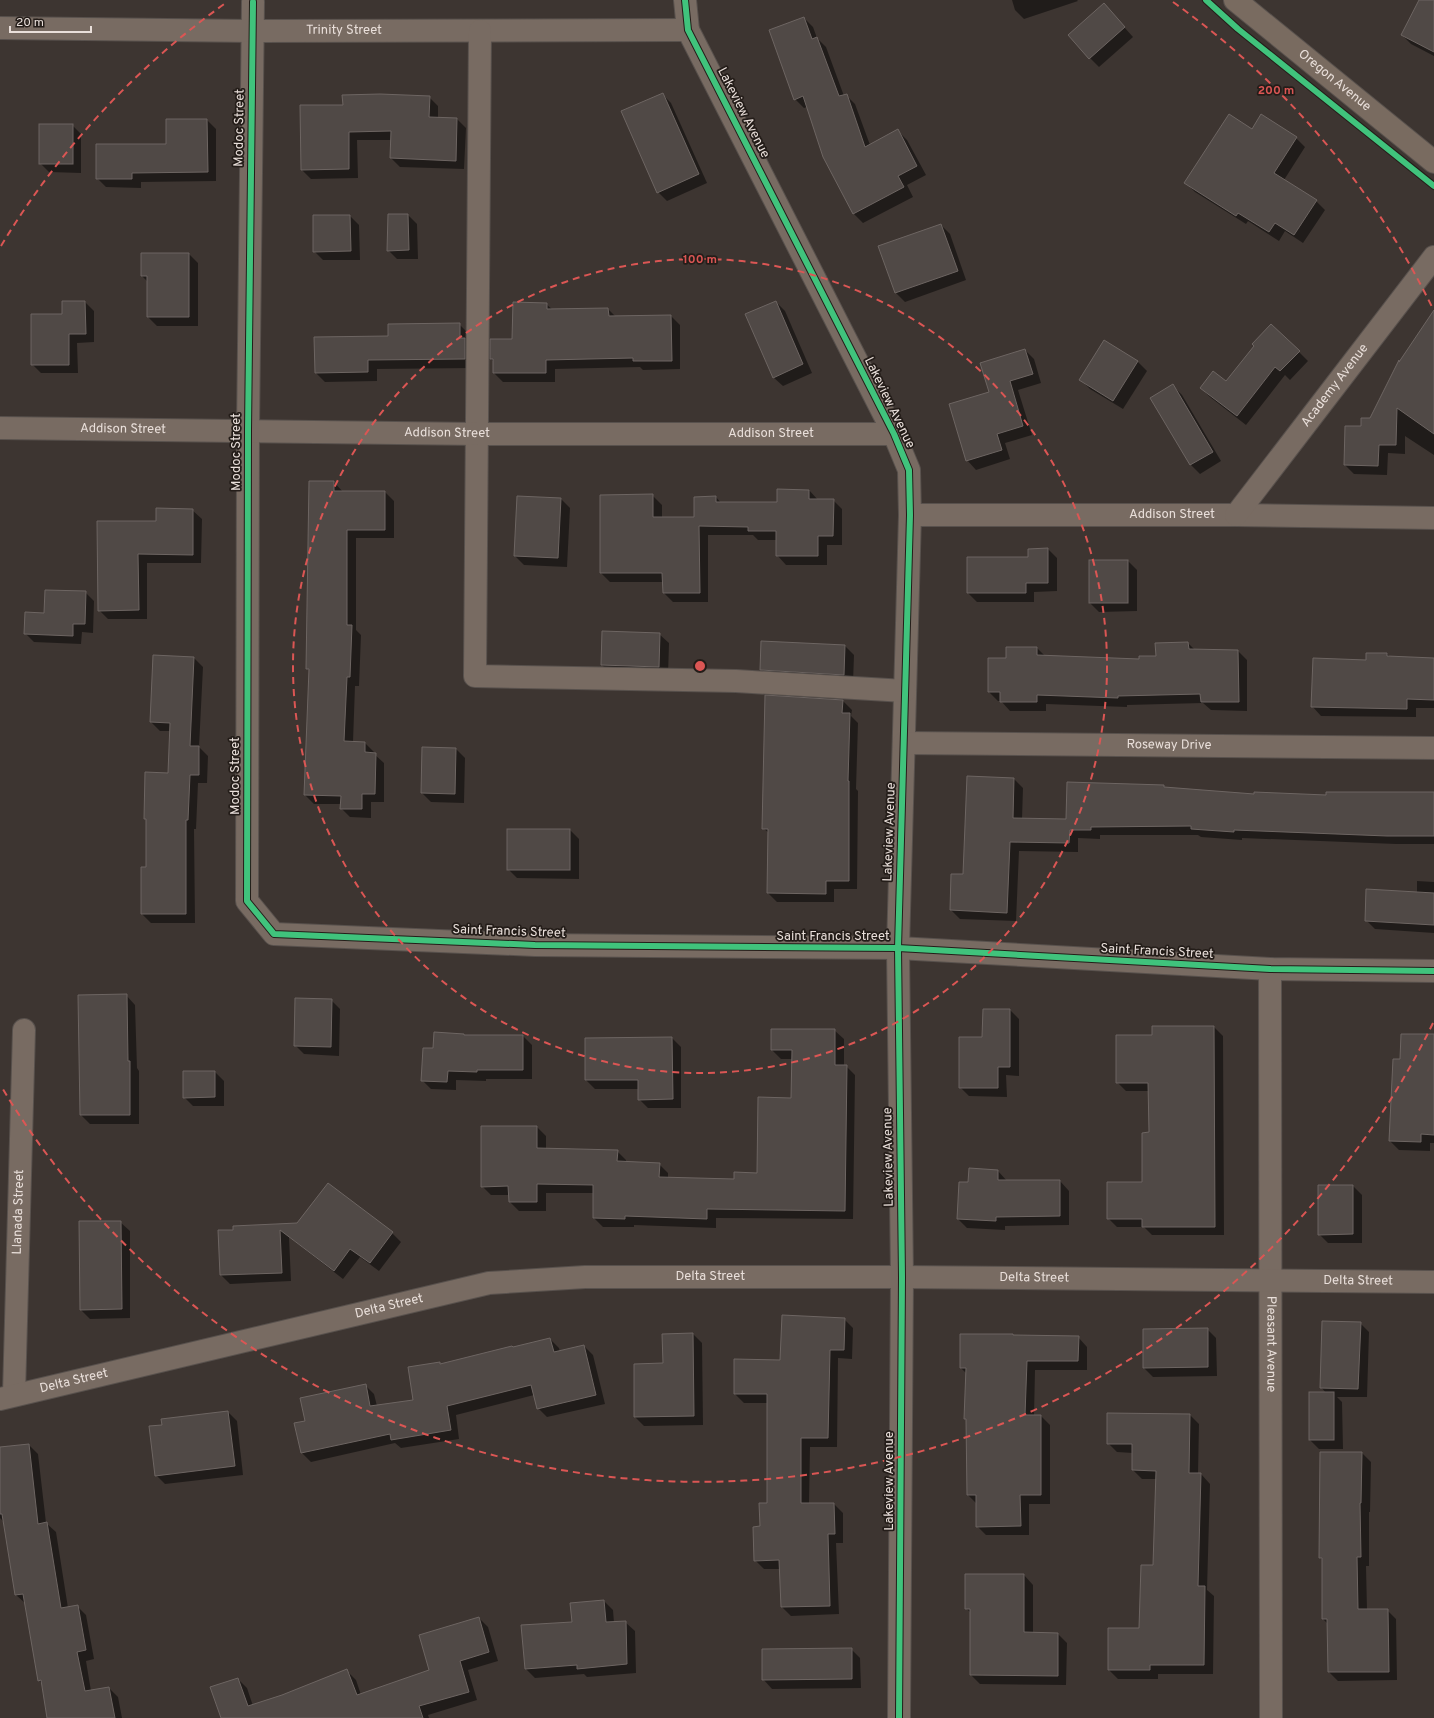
<svg xmlns="http://www.w3.org/2000/svg" width="1434" height="1718" viewBox="0 0 1434 1718" font-family="Overpass,sans-serif">
<style>
.shadow{fill:#0007}
.building{fill:#504946;stroke:#6d6562}
.lines{fill:none;stroke-linecap:round;stroke-linejoin:round}
.minor-casing{stroke:#58514d;stroke-width:24}
.major-casing{stroke:#58514d;stroke-width:24}
.minor{stroke:#786b62;stroke-width:22}
.major{stroke:#796b60;stroke-width:22}
.cycleway-casing{stroke:#241d19;stroke-width:8}
.cycleway{stroke:#40c37c;stroke-width:6}
.ring{fill:none;stroke:#db5654;stroke-width:2;stroke-dasharray:7 5}
.labels{text-anchor:middle;dominant-baseline:central;stroke-width:3.5;stroke-linejoin:round;paint-order:stroke}
.street-label{font-size:13px;fill:#e9dfda;stroke:#241d19}
.centre{fill:#db5654;stroke:#241d19;stroke-width:2}
.ring-label{font-size:12px;text-anchor:middle;font-weight:bold;fill:#db5654;stroke:#241d19;stroke-width:3.5;stroke-linejoin:round;paint-order:stroke}
</style>
<rect width="100%" height="100%" fill="#3d3531"/>
<g class="shadow">
<path d="M1012 0H1077L1078 1 1024 19 1015 10Z"/>
<path d="M1420 0H1434V56L1411 44 1402 35Z"/>
<path d="M804 18 813 27 817 38 826 47 844 96 846 95 855 104 870 145 898 131 907 140 926 175 907 185 913 197 863 223 854 214 824 157 807 107 804 108 795 99Z"/>
<path d="M1116 18 1133 37 1099 67 1090 58Z"/>
<path d="M662 94 671 103 707 183 667 201 658 192Z"/>
<path d="M429 97 438 106V118L457 119 466 128 464 169 400 167 391 158 392 140H357L358 178 311 179 302 170 344 106Z"/>
<path d="M207 120 216 129V181L141 182V188L106 187 97 178 167 145Z"/>
<path d="M72 125 81 134V173L49 172 40 163Z"/>
<path d="M1253 130 1296 138 1305 147 1284 180 1316 201 1325 210 1303 243 1285 231 1279 241 1248 221 1246 224 1195 192 1186 183Z"/>
<path d="M408 215 417 224 418 259H397L388 250Z"/>
<path d="M350 216 359 225 360 260H323L314 251Z"/>
<path d="M941 225 950 234 966 280 905 302 896 293 879 247Z"/>
<path d="M142 254H189L198 263V326H157L148 317V282L142 276Z"/>
<path d="M85 302 94 311V342L77 343 78 373H41L32 364 63 315Z"/>
<path d="M776 302 785 311 812 373 783 386 773 377Z"/>
<path d="M546 304 553 310 608 309 616 317 671 316 680 325V369L643 370 640 367 555 369V382H503L494 373V362L491 359 513 340Z"/>
<path d="M459 324 468 333 474 368 377 369V381L325 382 316 373 389 337Z"/>
<path d="M1434 328V455L1405 436V454L1388 453 1387 475 1354 474 1345 465 1362 427 1371 420Z"/>
<path d="M1105 342 1138 362 1147 371 1123 409 1090 389 1081 380Z"/>
<path d="M1025 350 1034 359 1041 383 1018 390 1032 435 1005 443 1010 459 976 470 967 460 990 393Z"/>
<path d="M1299 352 1308 361 1290 380 1285 375 1246 425 1210 397 1201 388 1226 382Z"/>
<path d="M1173 386 1182 395 1221 461 1200 474 1191 465 1151 398Z"/>
<path d="M334 482 343 492H385L394 501V538H356V630L361 635 359 686H355L353 742 365 743 374 752V754L384 763V802H371V818L350 817 341 808V804H314L305 795 310 671 307 668Z"/>
<path d="M809 490 818 500H833L842 509V545H827V565H786L777 555V540H758L753 535H708V602H673L664 593V582H610L601 573 652 495 662 505V518H695L716 497 721 503H778Z"/>
<path d="M561 499 570 508 567 567 524 565 515 556Z"/>
<path d="M192 510 202 519 201 563H147V619H108L99 610 156 522Z"/>
<path d="M1048 549 1057 558V591L1034 592V602H977L968 593Z"/>
<path d="M1128 561 1137 570V611L1099 612 1090 603Z"/>
<path d="M85 592 94 601 93 633 82 632 81 644 34 642 25 633 45 614Z"/>
<path d="M659 634 669 643 668 676 611 674 602 665Z"/>
<path d="M1188 643 1195 650 1238 651 1247 660V711L1211 710 1203 703 1127 705V707L1046 704V711H1010L1001 701H998L989 692 1007 659 1037 648 1045 656 1140 660 1157 657Z"/>
<path d="M845 646 854 655 853 683 770 679 761 669Z"/>
<path d="M1387 654 1391 657 1434 659V708H1416V717L1321 716 1312 706 1367 661Z"/>
<path d="M194 658 203 667 199 747 208 756 207 783H198L196 829H194L195 923H151L142 914 147 868V820L145 818 169 774 170 731H160L151 722Z"/>
<path d="M843 701 852 710 851 716 858 723 856 789 858 791 857 889H834V902H777L768 893 769 833 763 828Z"/>
<path d="M423 748 456 749 465 758 464 803 431 802 422 793Z"/>
<path d="M1014 779 1023 788 1022 819 1067 820 1164 786 1166 789 1255 795 1327 796 1434 793V844H1396L1242 838V840L1201 837 1198 835H1100V839L1078 838V852L1019 851 1016 921 960 919 951 910 964 876Z"/>
<path d="M570 830 579 839V879L517 878 508 869Z"/>
<path d="M1417 881 1434 882V933L1375 929 1366 920 1417 893Z"/>
<path d="M126 995 135 1005 137 1068 139 1071V1124H90L81 1115Z"/>
<path d="M331 1000 340 1009 339 1056 304 1054 295 1045Z"/>
<path d="M984 1010H1010L1019 1019V1076L1006 1075 1007 1097 969 1096 960 1087 983 1038Z"/>
<path d="M1214 1027 1223 1036 1224 1235H1152L1144 1227H1117L1108 1218 1143 1183 1150 1133 1149 1091H1126L1117 1082 1153 1036Z"/>
<path d="M834 1030 844 1039V1066H846L855 1075 853 1219 716 1218V1228L634 1225V1227H603L594 1218V1193H546V1211H519L510 1202V1195H491L482 1186 537 1127 546 1136V1149L617 1151 626 1160V1163L659 1164 668 1173V1178L735 1180 758 1174 792 1099V1059H781L772 1050Z"/>
<path d="M1434 1035V1143H1430V1151L1399 1150 1390 1141 1401 1060Z"/>
<path d="M465 1036H523L532 1045V1079H486V1081L456 1080V1090L431 1089 422 1080 434 1049Z"/>
<path d="M672 1038 681 1047V1108H648L639 1099V1089H595L586 1080Z"/>
<path d="M215 1072 224 1081V1106H193L184 1097Z"/>
<path d="M998 1171 1007 1181H1060L1069 1191V1225L1005 1226V1230L967 1228 958 1219 969 1184Z"/>
<path d="M329 1184 392 1233 401 1242 379 1271 360 1257 343 1279 289 1237 291 1281 230 1284 221 1275 219 1231 298 1224Z"/>
<path d="M1353 1186 1362 1195V1243H1328L1319 1234Z"/>
<path d="M120 1222 130 1231V1318L90 1319 81 1310Z"/>
<path d="M844 1319 853 1328 852 1359 838 1358 837 1447H810L809 1504H834L843 1513V1543H836L839 1614 791 1616 782 1607 781 1569H764L755 1560 761 1527 768 1504V1403H744L735 1394 781 1361Z"/>
<path d="M1360 1323 1369 1332 1367 1397H1337L1342 1402 1343 1449H1319L1310 1440 1326 1393 1321 1387Z"/>
<path d="M1207 1329 1216 1338 1217 1376 1153 1377 1144 1368Z"/>
<path d="M693 1334 702 1343 703 1425 644 1426 635 1417 664 1364Z"/>
<path d="M1014 1336 1078 1337 1087 1347V1370H1035L1034 1416H1041L1050 1425V1504H1029V1535H986L977 1526V1504L968 1495 967 1420 965 1419 967 1374 961 1368Z"/>
<path d="M550 1339 559 1348 560 1352 584 1346 593 1355 605 1404 547 1417 538 1408 534 1395 456 1415 459 1439 401 1448 395 1443 311 1462 302 1453 306 1422 365 1385 374 1394 377 1406 414 1400 440 1363 442 1365Z"/>
<path d="M228 1412 237 1421 243 1475 165 1484 156 1475 163 1425Z"/>
<path d="M1108 1414 1190 1415 1199 1424 1198 1474H1201L1210 1484 1207 1590 1214 1596 1213 1674H1158V1679H1118L1109 1670 1140 1629 1154 1566 1157 1479H1142L1133 1470V1453L1117 1452 1108 1443Z"/>
<path d="M29 1445 38 1454 46 1523 56 1532 68 1608 77 1606 86 1615 94 1659 86 1661 91 1691 109 1688 118 1697 122 1718H48L42 1684 39 1680 26 1604 16 1595 5 1523 0 1518V1448Z"/>
<path d="M1362 1453 1371 1462 1370 1512H1369V1566H1366L1367 1610H1387L1396 1619 1397 1680 1338 1681 1329 1672 1328 1624 1323 1619V1560L1320 1558Z"/>
<path d="M1024 1575 1033 1585V1633L1058 1634 1067 1643 1066 1685 980 1684 971 1675V1613L966 1608Z"/>
<path d="M604 1601 613 1610 614 1623 625 1622 635 1631 636 1673 587 1677 584 1674 535 1678 526 1669 523 1626 573 1623Z"/>
<path d="M479 1618 488 1627 498 1661 468 1670 477 1700 428 1715 429 1718H222L238 1679 247 1688 253 1706 347 1671 356 1680 361 1695 431 1671Z"/>
<path d="M851 1649 860 1658 861 1688 772 1689 763 1679Z"/>
</g>
<g class="building">
<path d="M1419 0H1434V52L1401 35Z"/>
<path d="M1104 3 1125 27 1089 59 1068 35Z"/>
<path d="M804 17 812 39 817 37 839 96 847 94 865 147 898 129 917 166 898 176 904 187 853 214 823 157 803 96 794 100 769 30Z"/>
<path d="M663 93 699 174 657 193 621 111Z"/>
<path d="M380 94 430 96 429 117 457 118 456 161 390 158 391 131 349 132V169L301 170 300 105H343L342 95Z"/>
<path d="M1229 114 1252 129 1261 114 1297 137 1274 173 1317 200 1294 235 1275 223 1269 232 1238 213 1236 216 1184 183Z"/>
<path d="M166 119H207L208 172 132 173V179H96V144H166Z"/>
<rect x="39" y="124" width="34" height="40"/>
<path d="M388 214H408L409 250 387 251Z"/>
<path d="M313 215H350L351 251 313 252Z"/>
<path d="M941 224 958 271 895 293 878 246Z"/>
<path d="M141 253H189V317H147V276H141Z"/>
<path d="M62 301H85L86 334H69V365H31V314H62Z"/>
<path d="M776 301 803 364 773 378 745 314Z"/>
<path d="M513 302 547 303V309L608 308 609 316 671 315 672 361H633V358L546 360V373H493V359H490V339H512Z"/>
<path d="M1434 310V434L1397 408 1396 445H1379L1378 466 1344 465 1345 426H1361V418H1370L1399 360V362Z"/>
<path d="M460 323V338H465V359L368 360V372L315 373 314 337 388 336V324Z"/>
<path d="M1271 324 1300 351 1280 371 1275 367 1237 416 1200 388 1213 371 1226 381 1254 346 1252 344Z"/>
<path d="M1104 340 1138 361 1113 401 1079 380Z"/>
<path d="M1025 349 1033 374 1010 381 1023 426 997 434 1002 450 966 461 949 404 989 392 980 363Z"/>
<path d="M1173 384 1213 452 1190 465 1150 398Z"/>
<path d="M309 481H334V491H385V530H347V625H352L350 677H347L344 741 365 742V752L376 753 375 794H362V809H340L341 796 304 795 309 669H306Z"/>
<path d="M777 489 809 490V499H834L833 536H818V556H776V531H748V527L699 526 700 593H663L662 573H600V495L653 494V517H694V497L716 496V502H777Z"/>
<path d="M517 496 561 498 558 558 514 556Z"/>
<path d="M156 508 193 509V555L138 554 139 610 98 611 97 521H156Z"/>
<path d="M1048 548V583H1026V593H967V557H1028V549Z"/>
<rect x="1089" y="560" width="39" height="43"/>
<path d="M45 590 86 591 85 624H73V636L24 634 25 612 44 613Z"/>
<path d="M602 631 660 633 659 667 601 665Z"/>
<path d="M761 641 845 645 844 675 760 670Z"/>
<path d="M1188 642 1189 649 1238 650 1239 702H1201L1200 694 1118 696V698L1037 695V702H1000V692H988V658H1006V647H1037V655L1139 659V656H1156L1155 643Z"/>
<path d="M1366 653H1387V656L1434 658V700L1407 699V709L1311 707 1313 658 1366 660Z"/>
<path d="M153 655 194 657 190 746H199V775H190L188 820H186V914H141V867H146V819H144L145 772 168 773 170 723 150 722Z"/>
<path d="M765 695 843 700 842 713H850L848 781H849V881H826V894L767 893 768 829H762Z"/>
<path d="M422 747 456 748 455 794 421 793Z"/>
<path d="M967 776 1014 778 1013 818 1066 819 1067 782 1164 785V787L1254 794V792L1326 795V792H1434V836H1387L1234 830V832L1191 829V826L1091 827V830H1070L1069 843 1010 842 1007 913 950 910 951 874H963Z"/>
<rect x="507" y="829" width="63" height="41"/>
<path d="M1366 889 1434 893V925L1365 921Z"/>
<path d="M127 994 128 1061H130V1115H80L78 995Z"/>
<path d="M295 998 332 999 331 1047 294 1046Z"/>
<path d="M983 1009H1010V1067H998V1088H959V1037H982Z"/>
<path d="M1152 1026H1214L1215 1227H1142V1219H1107V1182H1142V1133L1149 1132 1148 1083H1116V1035H1152Z"/>
<path d="M771 1029H835V1065H847L845 1211 707 1209V1219L625 1216V1219L593 1218V1185L537 1184V1202H509L508 1186 481 1187V1126H537V1148L618 1150 617 1161 660 1163 659 1177 734 1179V1172L757 1173 758 1097 791 1098 792 1050H771Z"/>
<path d="M434 1032 464 1034V1035H523V1070H477V1072L448 1071 447 1082 421 1081 423 1048H433Z"/>
<path d="M1401 1034H1434V1135L1421 1134V1142L1389 1141 1393 1059H1400Z"/>
<path d="M672 1037 673 1099 638 1100V1080H585V1038Z"/>
<path d="M183 1071H215V1097L183 1098Z"/>
<path d="M969 1168 998 1170V1180H1060V1216L996 1217V1221L957 1219 959 1182H968Z"/>
<path d="M328 1183 393 1232 370 1263 350 1249 334 1271 280 1230 282 1273 220 1275 218 1230H233V1226L297 1223Z"/>
<path d="M1318 1185H1353V1234L1318 1235Z"/>
<path d="M79 1221H121L122 1309 80 1310Z"/>
<path d="M782 1315 845 1318 844 1350H830L828 1438H801V1503H834L835 1534H828L830 1606 781 1607 779 1560 754 1561 753 1527 760 1526 759 1503H767V1394H734V1359L780 1360Z"/>
<path d="M1322 1321 1361 1322 1358 1389 1320 1388Z"/>
<path d="M1208 1328V1367L1143 1368V1329Z"/>
<path d="M693 1333 694 1416 634 1417V1364L663 1363 662 1334Z"/>
<path d="M960 1334H1013V1335L1079 1336 1078 1361H1027L1025 1415H1041V1495H1020L1021 1526 976 1527V1495H967L966 1419H964L966 1368H960Z"/>
<path d="M550 1338 554 1352 584 1345 596 1395 537 1409 531 1385 447 1406 451 1430 391 1440 390 1434 301 1453 294 1423 305 1421 300 1398 366 1384 370 1406 413 1400 408 1367 440 1362V1364L512 1346 513 1347Z"/>
<rect x="1309" y="1392" width="25" height="48"/>
<path d="M228 1411 235 1466 155 1476 149 1426 162 1425 161 1419Z"/>
<path d="M1107 1413 1190 1414 1189 1473H1201L1198 1586H1205L1204 1665H1150V1670H1108V1628H1139L1141 1565H1153L1156 1471 1132 1470V1444H1107Z"/>
<path d="M29 1444 38 1524 47 1522 61 1608 78 1605 86 1650 77 1652 85 1691 109 1687 115 1718H47L41 1680 38 1681 23 1594 15 1595 2 1514H0V1447Z"/>
<path d="M1320 1452H1362L1361 1503H1360L1361 1557H1357L1358 1609H1388L1389 1672H1328L1327 1619H1322V1558H1319Z"/>
<path d="M965 1574H1024V1632L1058 1633V1676L970 1675V1609H965Z"/>
<path d="M604 1600 606 1622 626 1621 627 1664 577 1669V1665L525 1669 521 1625 572 1622 570 1603Z"/>
<path d="M479 1617 489 1652 460 1661 469 1692 419 1706 423 1718H221L210 1687 238 1678 248 1706 282 1695 347 1669 357 1695 429 1670 419 1635Z"/>
<path d="M852 1648V1679L762 1680V1649Z"/>
</g>
<g class="lines">
<g class="minor-casing">
<g id="minor">
<path d="M685 0 688 30 894 434 909 470 910 515 898 948 902 1277 899 1718"/>
<path d="M253 2 248 430 247 901 274 934 535 945 898 948 1270 969 1434 971"/>
<path id="s1" d="M0 28 252 31 688 30"/>
<path d="M480 31 475 676 736 681 905 691"/>
<path id="s2" d="M0 428 478 434H894"/>
<path id="s3" d="M910 515H1236L1434 518"/>
<path id="s4" d="M1236 515 1434 257"/>
<path id="s5" d="M904 743 1434 748"/>
<path id="s6" d="M1270 969 1271 1718"/>
<path id="s7" d="M14 1394 24 1030"/>
<path id="s8" d="M0 1399 489 1283 585 1277H902L1434 1282"/>
</g>
</g>
<g class="major-casing">
<g id="major">
<path id="s9" d="M1235 0 1434 162"/>
</g>
</g>
<use href="#minor" class="minor"/>
<use href="#major" class="major"/>
<g class="cycleway-casing">
<g id="cycleway">
<path d="M685 0 688 30 894 434 909 470 910 515 898 948 902 1277 899 1718"/>
<path d="M1206 0 1238 29 1434 186"/>
<path d="M253 2 248 430 247 901 274 934 535 945 898 948 1270 969 1434 971"/>
</g>
</g>
<use href="#cycleway" class="cycleway"/>
</g>
<g class="ring">
<circle cx="700" cy="666" r="407"/>
<path d="M1433 1023A815 815 0 0 1 1 1086M1 246A815 815 0 0 1 227 2M1173 2A815 815 0 0 1 1433 309"/>
</g>
<g class="labels">
<g class="street-label">
<text stroke="none"><textPath href="#s1" startOffset="344">Trinity Street</textPath></text>
<text stroke="none"><textPath href="#s9" startOffset="128">Oregon Avenue</textPath></text>
<text transform="translate(743 113) rotate(63)">Lakeview Avenue</text>
<text transform="translate(240 128) rotate(-89)">Modoc Street</text>
<text stroke="none"><textPath href="#s4" startOffset="163">Academy Avenue</textPath></text>
<text transform="translate(889 403) rotate(64)">Lakeview Avenue</text>
<text stroke="none"><textPath href="#s2" startOffset="123">Addison Street</textPath></text>
<text stroke="none"><textPath href="#s2" startOffset="447">Addison Street</textPath></text>
<text stroke="none"><textPath href="#s2" startOffset="771">Addison Street</textPath></text>
<text transform="translate(237 452) rotate(-90)">Modoc Street</text>
<text stroke="none"><textPath href="#s3" startOffset="262">Addison Street</textPath></text>
<text stroke="none"><textPath href="#s5" startOffset="265">Roseway Drive</textPath></text>
<text transform="translate(236 776) rotate(-90)">Modoc Street</text>
<text transform="translate(890 832) rotate(-88)">Lakeview Avenue</text>
<text transform="translate(509 932) rotate(2)">Saint Francis Street</text>
<text x="833" y="937">Saint Francis Street</text>
<text transform="translate(1157 952) rotate(3)">Saint Francis Street</text>
<text transform="translate(889 1157) rotate(-91)">Lakeview Avenue</text>
<text stroke="none"><textPath href="#s7" startOffset="182">Llanada Street</textPath></text>
<text stroke="none"><textPath href="#s8" startOffset="724">Delta Street</textPath></text>
<text stroke="none"><textPath href="#s8" startOffset="1048">Delta Street</textPath></text>
<text stroke="none"><textPath href="#s8" startOffset="1372">Delta Street</textPath></text>
<text stroke="none"><textPath href="#s8" startOffset="400">Delta Street</textPath></text>
<text stroke="none"><textPath href="#s6" startOffset="375">Pleasant Avenue</textPath></text>
<text stroke="none"><textPath href="#s8" startOffset="76">Delta Street</textPath></text>
<text transform="translate(890 1481) rotate(-90)">Lakeview Avenue</text>
</g>
</g>
<circle cx="700" cy="666" r="6" class="centre"/>
<g class="ring-label">
<text x="1276" y="94">200 m</text>
<text x="700" y="263">100 m</text>
</g>
<path d="M10 26v6h81v-6" fill="none" stroke="#e9dfda" stroke-width="2"/>
<text x="16" y="26" font-size="12" fill="#e9dfda" stroke="#241d19" stroke-width="3" paint-order="stroke">20 m</text>
</svg>
